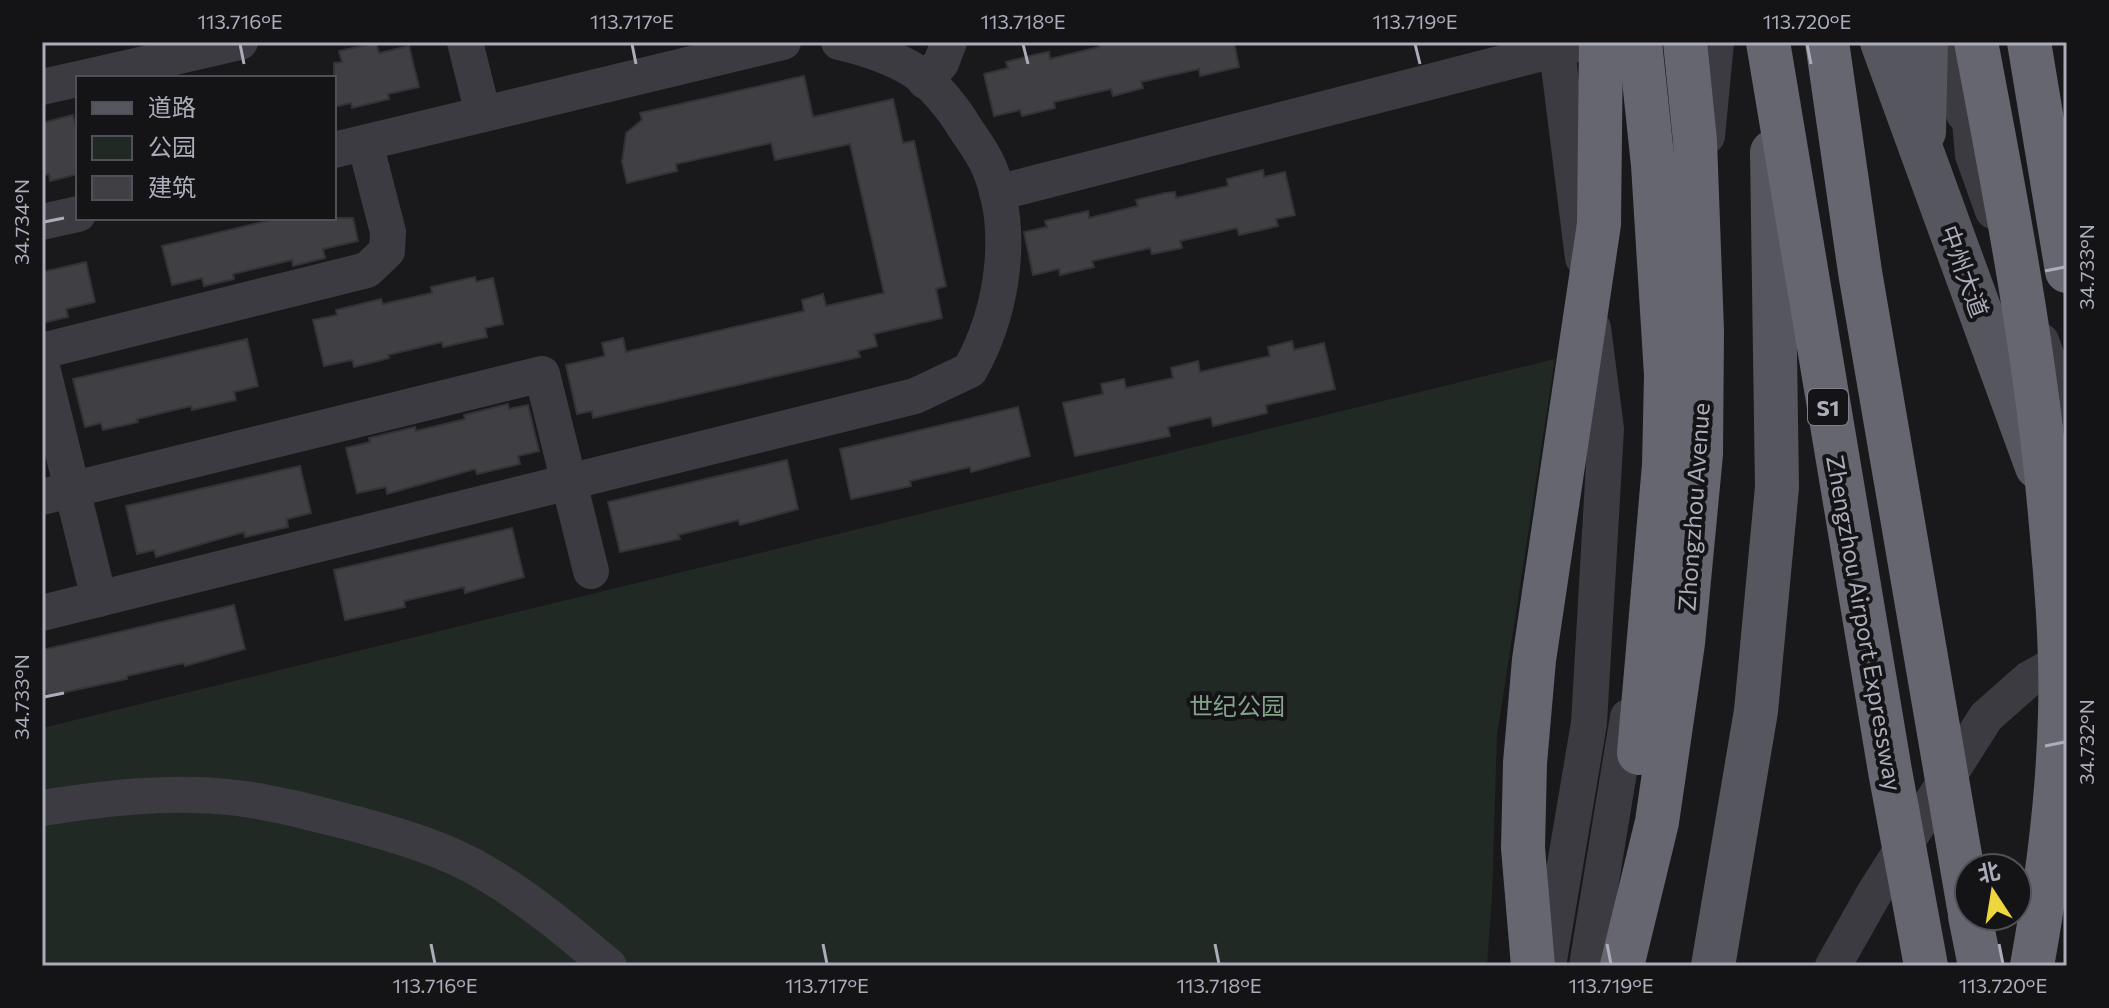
<svg xmlns="http://www.w3.org/2000/svg" width="2109" height="1008" viewBox="0 0 2109 1008" font-family="Commissioner,'Noto Sans SC',sans-serif">
<style>
.green{fill:#202923}
.building{fill:#404044;stroke:#333236;stroke-width:2}
.lines{fill:none;stroke-linecap:round;stroke-linejoin:round}
.minor{stroke:#3c3b41;stroke-width:36}
.major{stroke:#56565e;stroke-width:44}
.highway{stroke:#666670;stroke-width:44}
.ticks{fill:none;stroke:#abadba;stroke-width:3}
.labels{text-anchor:middle;dominant-baseline:central;stroke-width:8;stroke-linejoin:round;paint-order:stroke}
.shield{fill:#141316;stroke:#7e7f89;stroke-width:2}
.shield-label{font-size:22px;font-weight:bold;fill:#abadba}
.street-label{font-size:24px;fill:#abadba;stroke:#141316}
.park-label{font-size:24px;fill:#83a48b;stroke:#141316}
.neatline{fill:none;stroke:#abadba;stroke-width:3}
.ticks-label{font-size:20px;text-anchor:middle;fill:#abadba}
</style>
<rect width="100%" height="100%" fill="#19181b"/>
<path class="green" d="M1555 359 1497 736 1492 896 1487 966H42V728Z"/>
<g class="building">
<path d="M1098 42H1234L1239 67 1200 76 1199 69 1141 82 1143 88 1113 96 1111 89 1054 102 1055 108 1022 116 1020 110 994 116 984 74 1008 68 1006 62 1038 54 1049 52 1050 59 1099 47Z"/>
<path d="M376 43 379 53 409 46 419 87 388 94 389 99 352 108 351 103 334 107V63L342 62 339 51Z"/>
<path d="M804 76 813 117 893 99 903 143 914 141 946 286 936 289 942 318 874 334 877 346 858 351 860 357 593 418 592 411 577 414 566 365 605 356 602 343 623 338 626 352 804 311 802 300 823 294 826 306 884 293 850 144 775 160 771 143 676 164 677 171 627 183 622 162 626 133 642 120 640 113Z"/>
<path d="M73 115 78 134V174L50 181 49 174 42 176V123Z"/>
<path d="M1263 170 1264 177 1285 172 1295 215 1276 219 1278 226 1239 235 1237 228 1180 241 1182 248 1152 254 1150 248 1092 261 1094 267 1060 275 1059 269 1033 275 1024 232 1047 227 1045 221 1088 211 1089 218 1138 206 1136 200 1165 193 1175 192 1176 198 1228 186 1227 179Z"/>
<path d="M279 218H353L358 241 323 249 325 258 293 266 292 260 233 274 234 279 204 286 202 278 172 285 162 246Z"/>
<path d="M86 262 95 302 66 309 68 317 42 323V272Z"/>
<path d="M475 277 476 282 493 278 503 324 485 328 487 337 443 347 442 342 388 355 389 358 354 367 352 360 324 366 313 320 337 315 336 310 381 299 383 304 432 293 431 287Z"/>
<path d="M247 339 258 386 234 392 236 400 192 410 191 406 137 419 138 422 103 430 101 423 85 427 73 379Z"/>
<path d="M1292 341 1294 350 1324 343 1335 389 1266 405 1267 413 1213 426 1211 417 1168 427 1170 436 1075 456 1063 403 1103 394 1101 384 1124 379 1126 388 1173 378 1171 368 1198 361 1200 372 1270 356 1268 347Z"/>
<path d="M508 404 509 409 528 405 539 451 518 456 520 464 477 474 475 469 387 494 386 487 357 493 346 448 370 442 369 438 415 427 416 431 465 419 464 415Z"/>
<path d="M1018 407 1030 456 971 472 970 467 910 481 911 486 851 499 840 449Z"/>
<path d="M787 460 798 509 740 525 738 520 678 535 680 539 620 552 608 502Z"/>
<path d="M300 466 311 513 287 519 288 527 245 537 244 532 156 557 154 550 137 554 126 506Z"/>
<path d="M512 528 524 577 465 593 464 587 404 601 405 607 345 620 334 570Z"/>
<path d="M234 605 245 649 185 666 184 663 127 676V679L47 696 46 691 42 692V650Z"/>
</g>
<g class="lines">
<g class="minor">
<path d="M465 42 483 114"/>
<path d="M1556 42 1583 258"/>
<path d="M1947 42 1964 114"/>
<path d="M83 78 240 42"/>
<path d="M925 81 941 63 949 42"/>
<path d="M42 87 78 79"/>
<path d="M1967 89 1973 155 1993 211"/>
<path d="M1707 136 1716 42"/>
<path d="M334 150 783 42"/>
<path d="M997 193 1581 43"/>
<path d="M42 222 78 214"/>
<path d="M2041 341 2067 411"/>
<path d="M42 351 367 270 387 251 388 232 365 143"/>
<path d="M42 367 99 599"/>
<path d="M42 497 542 374 591 571"/>
<path d="M42 613 915 396 970 370C1003 311 1016 228 988 165 982 152 973 140 965 128 954 109 932 82 913 70 890 56 865 48 839 42"/>
<path d="M42 808C106 798 172 790 237 798 277 803 317 814 356 824 400 836 448 850 487 874 531 900 570 933 609 966"/>
<path d="M1548 966 1589 723 1606 429 1593 328"/>
<path d="M1587 966 1628 717"/>
<path d="M1833 966 1875 892 1986 717 2029 679 2067 658"/>
</g>
<g class="major">
<path d="M1882 42 2037 467"/>
<path d="M1924 132 1926 42"/>
<path d="M1713 966 1756 711 1777 487 1772 152"/>
</g>
<g class="highway">
<path d="M1768 42 1890 771 1926 966"/>
<path d="M1827 42 1860 272 1969 908"/>
<path d="M1976 42C2006 199 2036 355 2050 514 2056 580 2062 647 2060 714 2058 798 2047 883 2032 966"/>
<path d="M2029 42 2067 271"/>
<path d="M1639 753 1664 465 1666 375 1653 165 1640 42"/>
<path d="M1970 916 1980 966"/>
<path d="M1533 966 1523 848 1525 763 1534 660 1599 224 1601 42"/>
<path d="M1622 966 1657 822 1683 643 1701 454 1702 331 1695 141 1685 42"/>
</g>
</g>
<path class="ticks" d="M240 44 244 64M632 44 636 64M1023 44 1028 64M1415 44 1420 64M1807 44 1811 64M44 222 64 218M2045 271 2065 267M44 697 64 693M2045 746 2065 742M431 944 435 964M823 944 827 964M1215 944 1219 964M1607 944 1611 964M1999 944 2003 964"/>
<g class="labels">
<rect class="shield" x="1808" y="389" width="40" height="36" rx="6"/>
<g class="shield-label">
<text x="1828" y="407">S1</text>
</g>
<g class="street-label">
<text transform="translate(1965 271) rotate(70)">中州大道</text>
<text transform="translate(1693 507) rotate(-86)">Zhongzhou Avenue</text>
<text transform="translate(1865 623) rotate(80)">Zhengzhou Airport Expressway</text>
</g>
<g class="park-label">
<text x="1237" y="705">世纪公园</text>
</g>
</g>
<rect width="2109" height="1008" fill="none" stroke="#141316" stroke-width="88"/>
<rect x="76" y="76" width="260" height="144" fill="#141316" stroke="#505158" stroke-width="2"/>
<rect x="92" y="102" width="40" height="12" fill="#56565e" stroke="#505158" stroke-width="2"/>
<text x="148" y="116" font-size="24" fill="#abadba">道路</text>
<rect x="92" y="136" width="40" height="24" fill="#202923" stroke="#505158" stroke-width="2"/>
<text x="148" y="156" font-size="24" fill="#abadba">公园</text>
<rect x="92" y="176" width="40" height="24" fill="#404044" stroke="#505158" stroke-width="2"/>
<text x="148" y="196" font-size="24" fill="#abadba">建筑</text>
<g transform="translate(1993 892) rotate(348)"><circle r="38" fill="#141316" stroke="#505158" stroke-width="2"/>
<path d="M0-6L14 30L0 20L-14 30Z" fill="#eed63d"/>
<text y="-12" font-size="22" font-weight="bold" text-anchor="middle" fill="#abadba">北</text>
</g>
<rect x="44" y="44" width="2021" height="920" class="neatline"/>
<g class="ticks-label">
<text x="240" y="29">113.716°E</text>
<text x="632" y="29">113.717°E</text>
<text x="1023" y="29">113.718°E</text>
<text x="1415" y="29">113.719°E</text>
<text x="1807" y="29">113.720°E</text>
<text transform="translate(22 222) rotate(-90)" y="7">34.734°N</text>
<text transform="translate(2087 267) rotate(-90)" y="7">34.733°N</text>
<text transform="translate(22 697) rotate(-90)" y="7">34.733°N</text>
<text transform="translate(2087 742) rotate(-90)" y="7">34.732°N</text>
<text x="435" y="993">113.716°E</text>
<text x="827" y="993">113.717°E</text>
<text x="1219" y="993">113.718°E</text>
<text x="1611" y="993">113.719°E</text>
<text x="2003" y="993">113.720°E</text>
</g>
</svg>
